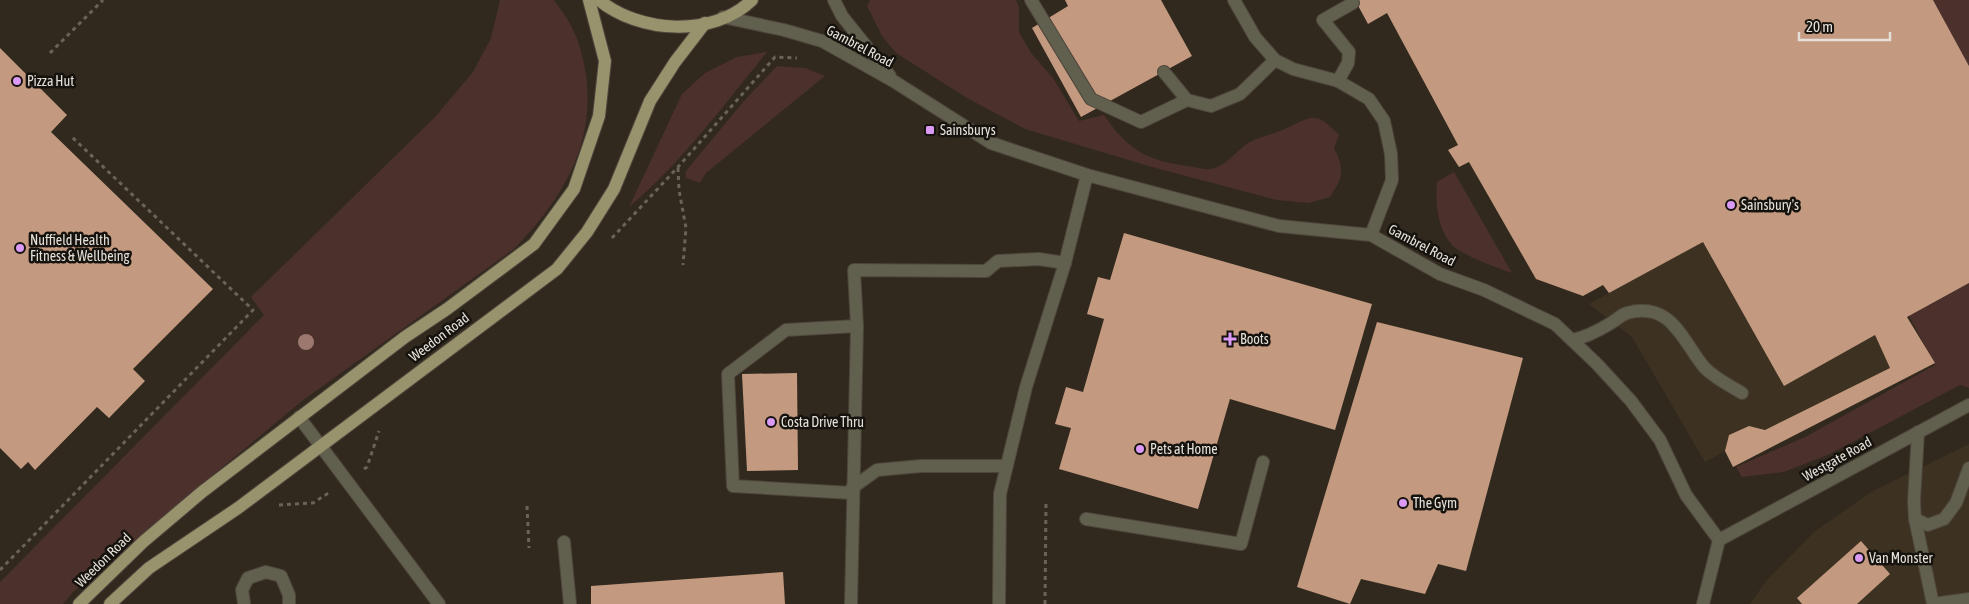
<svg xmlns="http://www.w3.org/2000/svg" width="1969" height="604" viewBox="0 0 1969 604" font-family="'Asap Condensed',sans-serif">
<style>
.built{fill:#3d3121}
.green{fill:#4b302c}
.building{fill:#c3997f}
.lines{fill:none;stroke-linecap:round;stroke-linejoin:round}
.service-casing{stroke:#4e463c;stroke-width:14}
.minor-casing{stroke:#4e463c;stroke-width:14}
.primary-casing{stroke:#4e463c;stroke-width:14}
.path{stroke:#6a6359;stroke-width:3;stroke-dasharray:4 4;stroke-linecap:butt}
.service{stroke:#615f4d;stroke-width:12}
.minor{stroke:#615f4d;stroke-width:12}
.primary{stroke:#98926d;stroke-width:12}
.tree{fill:#9d786e}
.poi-dot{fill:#da9af6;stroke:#16120d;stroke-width:2}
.labels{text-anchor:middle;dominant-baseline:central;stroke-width:5;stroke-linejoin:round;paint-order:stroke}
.street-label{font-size:14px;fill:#e5e0d8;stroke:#16120d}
.poi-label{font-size:14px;fill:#e5e0d8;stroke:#16120d;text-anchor:start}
</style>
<rect width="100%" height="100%" fill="#31291e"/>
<g class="built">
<path d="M1703 242 1875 335 1890 368 1765 430 1749 426 1729 435 1725 451 1705 462 1632 337 1589 304Z"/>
<path d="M1969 444V604H1750L1766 581 1814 532 1871 492Z"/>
</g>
<g class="green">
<path d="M500 0H554C562 11 571 23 576 36 607 120 573 189 514 249L302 401 73 592 63 604H0V582L264 315 251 297 435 117 473 72 491 38Z"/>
<path d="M870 0H1016L1019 7V32L1031 53 1053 78 1079 121 1104 115C1127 149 1147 161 1188 166 1195 167 1204 170 1211 169 1224 167 1235 153 1245 145 1257 137 1267 136 1280 131 1311 119 1312 107 1339 135L1334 148C1345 169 1343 178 1330 197L1309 203 1277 200 1152 167 1025 129 967 98 896 53 882 36 867 6Z"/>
<path d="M1933 0H1969V66Z"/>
<path d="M767 52C723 106 682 162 629 207L682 94 705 73 737 57Z"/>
<path d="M777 66 805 68 825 76 706 173 700 183 686 178 685 172 743 102Z"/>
<path d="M1454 172 1512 273C1497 268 1462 255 1452 245 1437 228 1435 203 1437 182Z"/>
<path d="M1969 283V388L1960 385 1830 454 1784 472 1742 477 1736 467 1805 437 1935 365 1909 316Z"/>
</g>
<g class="building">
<path d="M1065 0H1161L1192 56 1081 117 1032 28 1068 6Z"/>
<path d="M1355 0H1933L1969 66V283L1907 317 1935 363 1733 467 1725 451 1729 435 1749 426 1765 430 1890 368 1875 335 1784 386 1703 242 1609 293 1603 285 1583 296 1536 279 1469 162 1459 167 1448 150 1458 145 1387 13 1368 24Z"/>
<path d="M0 48 67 115 51 132 213 289 133 369 145 381 109 418 97 407 35 470 28 462 21 469 0 448Z"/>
<path d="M1124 233 1372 304 1335 430 1230 399 1198 509 1059 469 1071 428 1055 424 1066 387 1083 392 1104 319 1087 314 1098 277 1110 280Z"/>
<path d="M1377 322 1523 358 1466 571 1438 564 1425 594 1361 579 1350 604 1297 587Z"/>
<path d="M797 373 798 470 747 471 742 374Z"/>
<path d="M1861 541 1890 574 1857 604H1802L1797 598Z"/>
<path d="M783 572 785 604H591V586Z"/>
</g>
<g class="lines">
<g class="service-casing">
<g id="service">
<path d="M1031 0 1091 99 1141 122 1187 100"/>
<path d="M1234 0 1255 37 1275 60 1293 69 1338 81 1369 99 1384 121 1391 154 1392 180 1371 235"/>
<path d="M1164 72 1187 100 1211 106 1240 94 1275 60"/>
<path d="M1338 81 1348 63 1349 52 1323 20 1353 3"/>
<path d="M1572 340C1587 337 1598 331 1611 323 1616 320 1621 315 1627 313 1671 301 1682 340 1704 367 1714 378 1729 385 1742 393"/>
<path d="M299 417 439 604"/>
<path d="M1918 432 1914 501 1915 519 1933 604"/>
<path d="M852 488 877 470 921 466H1006"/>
<path d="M852 493 733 486 728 374 786 330 857 326"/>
<path d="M1086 519 1241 544 1263 462"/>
<path d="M1915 519 1928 525 1944 519 1956 503 1969 468"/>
<path d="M564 542 570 604"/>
<path d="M244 603 242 590 248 578 266 572 281 576 289 595V604"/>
<path d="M851 604 857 326 854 270 986 271 998 261 1039 259 1065 263"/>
<path d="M999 604 1000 494 1026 387 1065 263 1087 175"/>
<path d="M1933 604 1969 599"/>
</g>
</g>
<g class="minor-casing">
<g id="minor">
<path d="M834 0 842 16 890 76"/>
<path d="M723 17 784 30 822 41 895 82 991 143 1087 175 1279 226 1371 235 1440 274 1484 290 1555 324 1597 364 1631 401 1660 440 1686 495 1719 540 1703 604"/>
<path d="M1719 540 1969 405"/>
</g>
</g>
<g class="primary-casing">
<g id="primary">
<path d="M599 0C639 33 713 38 752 0"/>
<path d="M79 604 143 542 202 492 405 337 447 309 534 244 574 189 599 116 605 61 589 0"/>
<path d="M110 604 149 568 238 508 557 269 587 232 614 189 650 101 675 62 705 23"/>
</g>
</g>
<g class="path">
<path d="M50 53 103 0"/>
<path d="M678 168 679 190 686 228 683 265"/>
<path d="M612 238 678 167 775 57 797 58"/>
<path d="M364 469 367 467 379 431"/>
<path d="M279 505 313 503 330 492"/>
<path d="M527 506 529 548"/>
<path d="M0 570 253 310 72 137"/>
<path d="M1045 604 1046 502"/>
</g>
<use href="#service" class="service"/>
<use href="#minor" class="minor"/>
<use href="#primary" class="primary"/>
</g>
<circle class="tree" cx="306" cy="342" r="8"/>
<g class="poi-dot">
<circle cx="17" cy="81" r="5"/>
<rect x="925" y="125" width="10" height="10" rx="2.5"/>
<circle cx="1731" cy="205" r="5"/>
<circle cx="20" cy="248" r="5"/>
<path d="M1227.5 331.5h5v5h5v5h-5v5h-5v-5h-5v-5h5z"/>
<circle cx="771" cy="422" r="5"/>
<circle cx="1140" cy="449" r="5"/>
<circle cx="1403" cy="503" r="5"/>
<circle cx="1859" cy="558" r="5"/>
</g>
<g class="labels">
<g class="street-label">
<text transform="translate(860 46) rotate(28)">Gambrel Road</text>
<text transform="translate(1422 245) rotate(28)">Gambrel Road</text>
<text transform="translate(439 337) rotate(-37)">Weedon Road</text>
<text transform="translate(1837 459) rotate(-29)">Westgate Road</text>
<text transform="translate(103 560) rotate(-44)">Weedon Road</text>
</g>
<g class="poi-label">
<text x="27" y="81">Pizza Hut</text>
<text x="940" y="130">Sainsburys</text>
<text x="1741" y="205">Sainsbury's</text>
<text x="30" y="240">Nuffield Health<tspan x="30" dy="16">Fitness &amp; Wellbeing</tspan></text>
<text x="1240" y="339">Boots</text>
<text x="781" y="422">Costa Drive Thru</text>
<text x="1150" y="449">Pets at Home</text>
<text x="1413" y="503">The Gym</text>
<text x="1869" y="558">Van Monster</text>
</g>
</g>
<path d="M1799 32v8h91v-8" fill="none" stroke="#e5e0d8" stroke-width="2.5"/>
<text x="1806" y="32" font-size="15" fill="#e5e0d8" stroke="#16120d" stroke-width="4" paint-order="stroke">20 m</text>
</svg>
